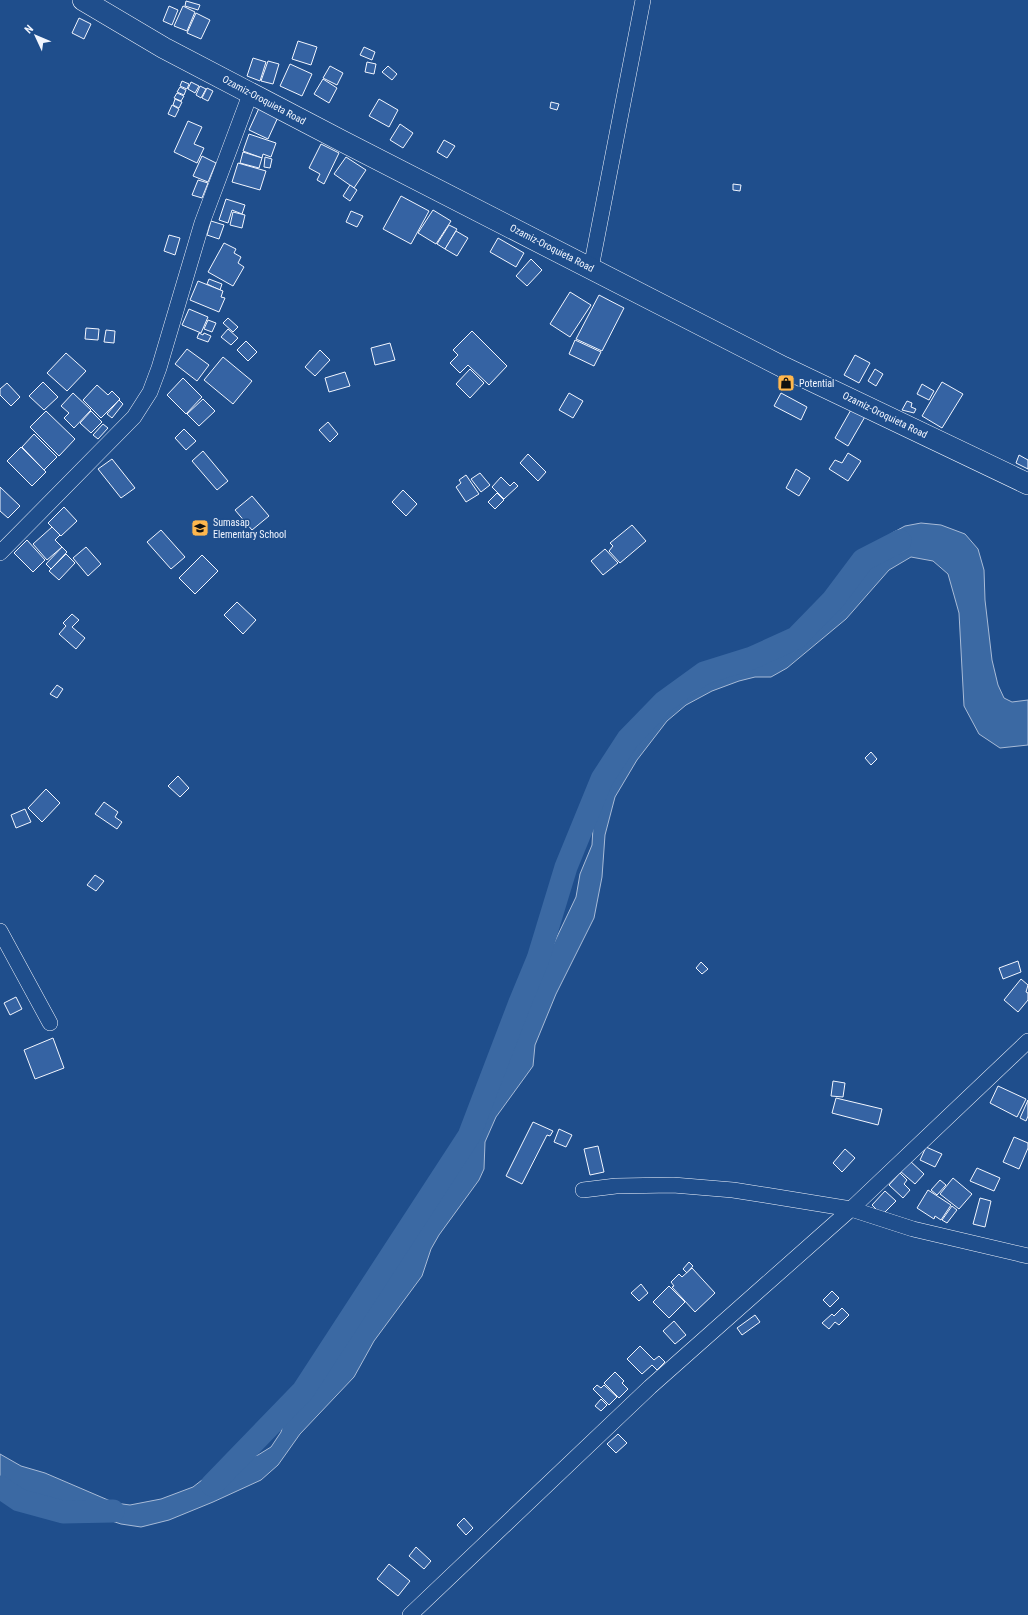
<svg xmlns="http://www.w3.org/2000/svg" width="1028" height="1615" viewBox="0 0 1028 1615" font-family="'Roboto Condensed',sans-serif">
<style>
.water{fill:#3b69a3;stroke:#a8bbd7}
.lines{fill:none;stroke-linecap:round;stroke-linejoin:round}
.river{stroke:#3b69a3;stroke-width:23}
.building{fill:#3563a3;stroke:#f2f6ff}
.minor-casing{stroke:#f2f6ff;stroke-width:16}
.highway-casing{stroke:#f2f6ff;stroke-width:22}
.minor{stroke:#1f4e8c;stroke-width:15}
.highway{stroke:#1f4e8c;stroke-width:21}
.labels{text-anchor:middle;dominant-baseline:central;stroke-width:3;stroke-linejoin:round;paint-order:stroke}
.street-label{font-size:10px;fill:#f2f6ff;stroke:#1f4e8c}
.poi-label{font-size:10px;fill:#f2f6ff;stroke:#1f4e8c;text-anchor:start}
</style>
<rect width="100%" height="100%" fill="#1f4e8c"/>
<path class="water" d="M921 523 941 525 965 534 978 549 984 570 985 600 992 660 998 685 1004 698 1012 702 1028 700V745L1000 748 979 734 964 706 959 613 948 574 933 561 911 557 889 570 846 619 787 668 771 677H755L739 681 712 691 686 705 667 721 637 760 615 797 605 835 602 877 594 918 556 994 535 1045 533 1066 496 1117 485 1142 484 1169 479 1180 439 1235 431 1249 422 1276 374 1341 354 1377 300 1434 278 1465 261 1480 213 1502 169 1520 141 1527 121 1524 14 1489 0 1487V1454L21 1466 45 1473 115 1503 130 1505 161 1499 193 1487 220 1466 258 1455 271 1447 281 1432 285 1418 335 1356 378 1294 406 1243 445 1184 480 1121 500 1073 524 1006 576 897 580 874 592 845 593 827 606 783 627 749 657 714 703 681 733 668 771 658 796 646 841 595 881 542 892 533 905 526Z"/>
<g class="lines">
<g class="river">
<path d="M212 1485 303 1391 469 1136 519 1005 538 959 566 867 602 779 628 739 664 702 704 673 752 658 796 638 833 600 863 560 900 541"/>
<path d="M0 1487 19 1500 63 1512 113 1511"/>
</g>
</g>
<g class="building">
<path d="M186 1 200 5 198 10 185 6Z"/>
<path d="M169 6 178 10 172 25 163 21Z"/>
<path d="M183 6 195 12 187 31 174 26Z"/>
<path d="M196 13 210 20 201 39 187 33Z"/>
<path d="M79 18 91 24 84 39 72 33Z"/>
<path d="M298 41 317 47 311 65 292 59Z"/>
<path d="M364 47 375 52 372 60 360 55Z"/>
<path d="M253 58 266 62 260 81 247 76Z"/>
<path d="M268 61 279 64 273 84 261 81Z"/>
<path d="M367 62 376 64 374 74 365 72Z"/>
<path d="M290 64 312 74 302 96 280 86Z"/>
<path d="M330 66 343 73 337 85 323 78Z"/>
<path d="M388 66 397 74 392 80 382 72Z"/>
<path d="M323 79 337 88 329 103 314 94Z"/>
<path d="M182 81 189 84 187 89 180 86Z"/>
<path d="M191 82 199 86 195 93 188 89Z"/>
<path d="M200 86 206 89 201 98 196 95Z"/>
<path d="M180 87 186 90 184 95 177 92Z"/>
<path d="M207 88 213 91 208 101 202 98Z"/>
<path d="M177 93 184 96 181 101 174 98Z"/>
<path d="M175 99 182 102 179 108 173 105Z"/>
<path d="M379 99 398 110 389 127 369 116Z"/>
<path d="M551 102 559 104 557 110 550 108Z"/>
<path d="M172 105 179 109 175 117 168 114Z"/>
<path d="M260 106 279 115 268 139 249 130Z"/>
<path d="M188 121 202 127 194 144 204 148 197 163 174 152Z"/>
<path d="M400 124 413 133 403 148 390 140Z"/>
<path d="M249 134 276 143 271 157 263 154 262 158 243 151Z"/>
<path d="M444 140 455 146 447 158 437 152Z"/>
<path d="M321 144 339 153 324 184 317 180 320 174 309 168Z"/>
<path d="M243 152 262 158 259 168 240 163Z"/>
<path d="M202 156 216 163 208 182 193 176Z"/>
<path d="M265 157 272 159 270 168 264 167Z"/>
<path d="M346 157 366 170 354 188 334 174Z"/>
<path d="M238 163 266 171 260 190 232 182Z"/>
<path d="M198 180 208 183 202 198 192 195Z"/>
<path d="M733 184 741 185 740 191 733 190Z"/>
<path d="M350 185 357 190 350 201 343 196Z"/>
<path d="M401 196 429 211 411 244 383 229Z"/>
<path d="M226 199 245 205 242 214 232 210 228 223 219 220Z"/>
<path d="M433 210 451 221 436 244 418 233Z"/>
<path d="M351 211 363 216 357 227 346 222Z"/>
<path d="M233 212 245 215 242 228 230 225Z"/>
<path d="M211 221 224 225 219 239 207 235Z"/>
<path d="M449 225 457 229 445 249 437 244Z"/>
<path d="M456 231 468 238 457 256 445 249Z"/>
<path d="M169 235 180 238 175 255 164 251Z"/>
<path d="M498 238 524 253 516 267 490 252Z"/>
<path d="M224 243 236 249 234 253 241 257 238 263 244 267 233 286 208 272Z"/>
<path d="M531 259 542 270 527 286 516 276Z"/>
<path d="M209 279 222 284 220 290 207 284Z"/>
<path d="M198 281 223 291 221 297 225 298 219 312 190 300Z"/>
<path d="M570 292 591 305 570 337 550 324Z"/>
<path d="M599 295 624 308 602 351 576 339Z"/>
<path d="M189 309 208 317 201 333 182 325Z"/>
<path d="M228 318 238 327 233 332 223 323Z"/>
<path d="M208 320 216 323 212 332 204 329Z"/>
<path d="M86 328 99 329 98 340 85 339Z"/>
<path d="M228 329 238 338 231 345 221 337Z"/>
<path d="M106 330 115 331 114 343 104 342Z"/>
<path d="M472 331 507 366 489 385 468 365 460 373 450 363 458 355 453 350Z"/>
<path d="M199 333 203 335 204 333 211 336 208 342 197 338Z"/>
<path d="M575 340 601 352 594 366 569 354Z"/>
<path d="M246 341 257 352 248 361 237 350Z"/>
<path d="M390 343 395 360 375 365 371 348Z"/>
<path d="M187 349 209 365 197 381 175 364Z"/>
<path d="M320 350 330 360 315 376 305 367Z"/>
<path d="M66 353 86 371 67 391 47 373Z"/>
<path d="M855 355 870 363 859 383 844 375Z"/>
<path d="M223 357 252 381 233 404 204 380Z"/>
<path d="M470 369 484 383 470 398 456 384Z"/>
<path d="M875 369 883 374 876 386 868 381Z"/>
<path d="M345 372 350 386 329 392 325 378Z"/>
<path d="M183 378 202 397 186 414 167 395Z"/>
<path d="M43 382 58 397 44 410 29 396Z"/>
<path d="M942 382 963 394 942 428 922 416Z"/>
<path d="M7 383 20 397 11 406 0 395V389Z"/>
<path d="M922 384 934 391 929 400 917 394Z"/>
<path d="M97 385 108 395 112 391 120 399 101 418 83 400Z"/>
<path d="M73 393 91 410 74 428 64 418 69 413 61 406Z"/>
<path d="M569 393 583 401 573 418 559 410Z"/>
<path d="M781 393 807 407 801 420 774 406Z"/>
<path d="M203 399 215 411 199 426 187 414Z"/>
<path d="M119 400 123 404 112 418 107 414Z"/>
<path d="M907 401 912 403 911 407 916 409 914 413 902 410Z"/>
<path d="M852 408 866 415 848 446 835 438Z"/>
<path d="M46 411 75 439 59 456 30 427Z"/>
<path d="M91 411 102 422 91 433 80 423Z"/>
<path d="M328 422 338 434 330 442 319 430Z"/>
<path d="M103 424 108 428 98 439 93 435Z"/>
<path d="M184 429 196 441 186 450 175 438Z"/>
<path d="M34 434 57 457 44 470 22 447Z"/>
<path d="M21 447 46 472 32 486 7 461Z"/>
<path d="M203 451 228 481 217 490 192 461Z"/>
<path d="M848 453 861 461 848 481 829 469 835 460 842 463Z"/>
<path d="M528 454 546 472 538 481 520 463Z"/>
<path d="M1019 455 1028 460V469L1016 463Z"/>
<path d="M112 459 135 488 121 498 98 469Z"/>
<path d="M796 469 810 478 799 496 786 488Z"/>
<path d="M480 473 490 485 481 492 471 479Z"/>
<path d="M466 475 479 494 466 502 456 487 461 483 459 480Z"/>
<path d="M501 477 510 486 514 482 518 486 504 499 492 487Z"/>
<path d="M0 487 20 506 8 518 0 511Z"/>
<path d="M403 490 417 504 406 516 392 502Z"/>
<path d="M497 493 504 500 495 509 488 502Z"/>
<path d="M252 496 269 516 252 530 235 510Z"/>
<path d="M64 507 77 521 61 536 48 523Z"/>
<path d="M632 525 646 541 620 563 609 551 613 546 610 543Z"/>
<path d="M52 527 60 535 55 540 62 547 47 560 33 544Z"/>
<path d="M161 530 185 557 171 569 147 542Z"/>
<path d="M27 540 45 560 33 572 14 553Z"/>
<path d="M62 547 67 552 51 569 46 564Z"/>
<path d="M86 547 101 564 88 576 73 558Z"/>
<path d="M605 549 618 563 603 575 591 561Z"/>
<path d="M66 554 75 563 59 580 49 571Z"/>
<path d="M202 555 218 571 195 594 179 578Z"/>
<path d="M237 602 256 620 243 634 224 615Z"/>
<path d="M72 614 79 620 72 627 85 638 76 649 59 634 66 626 63 623Z"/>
<path d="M57 685 63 689 57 698 50 694Z"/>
<path d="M871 752 877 759 871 765 865 758Z"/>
<path d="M178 776 189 788 180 797 168 786Z"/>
<path d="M46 789 60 803 42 822 28 808Z"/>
<path d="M104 802 118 812 115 817 122 822 117 829 95 814Z"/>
<path d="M25 809 31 822 16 828 11 815Z"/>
<path d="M95 875 104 881 96 891 87 885Z"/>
<path d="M1018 961 1021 972 1003 979 999 968Z"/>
<path d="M701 962 708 969 702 974 696 968Z"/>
<path d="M1021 979 1028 985 1026 992 1028 993V1000L1018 1012 1004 1000Z"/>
<path d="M16 997 22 1009 10 1015 4 1003Z"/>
<path d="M53 1038 64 1068 35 1079 24 1050Z"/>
<path d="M833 1081 845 1083 843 1097 831 1096Z"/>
<path d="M998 1086 1026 1099 1017 1117 990 1103Z"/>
<path d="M836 1098 882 1109 878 1125 832 1113Z"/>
<path d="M1028 1100V1116L1026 1121 1020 1118Z"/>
<path d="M533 1122 553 1131 550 1136 547 1135 522 1184 506 1176Z"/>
<path d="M559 1129 572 1135 566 1147 554 1142Z"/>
<path d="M1014 1137 1028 1143V1148L1019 1169 1003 1162Z"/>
<path d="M598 1146 604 1172 590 1175 584 1149Z"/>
<path d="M926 1147 942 1154 935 1167 920 1160Z"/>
<path d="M845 1149 855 1158 842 1172 833 1163Z"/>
<path d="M909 1160 924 1174 915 1184 900 1171Z"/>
<path d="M977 1168 1000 1178 994 1191 970 1181Z"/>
<path d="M900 1173 907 1180 904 1184 910 1190 903 1198 889 1185Z"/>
<path d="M953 1178 972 1194 959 1209 940 1194Z"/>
<path d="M940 1180 946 1185 937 1195 931 1190Z"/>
<path d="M928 1190 951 1205 941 1220 935 1216 934 1219 917 1208Z"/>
<path d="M885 1191 896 1201 882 1215 872 1205Z"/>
<path d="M980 1198 991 1201 985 1227 973 1224Z"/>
<path d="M952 1206 957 1210 947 1223 942 1220Z"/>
<path d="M689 1262 693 1266 687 1273 683 1269Z"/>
<path d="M692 1268 715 1293 695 1312 672 1287 674 1286 671 1282 679 1274 682 1277Z"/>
<path d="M641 1284 648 1293 639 1301 631 1293Z"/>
<path d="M669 1286 685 1302 669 1318 653 1302Z"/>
<path d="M832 1291 839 1298 830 1307 823 1300Z"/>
<path d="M842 1308 849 1315 839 1325 835 1322 829 1329 822 1323 832 1314 834 1316Z"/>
<path d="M755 1315 760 1322 742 1335 737 1328Z"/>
<path d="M674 1321 686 1335 675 1344 663 1331Z"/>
<path d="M640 1346 654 1360 659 1356 665 1362 657 1370 652 1365 642 1374 627 1359Z"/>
<path d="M615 1372 624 1381 622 1383 628 1389 619 1398 604 1383Z"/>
<path d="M597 1385 601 1388 604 1385 617 1397 609 1405 593 1389Z"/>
<path d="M601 1399 607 1405 601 1411 595 1406Z"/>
<path d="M618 1434 627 1443 616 1453 607 1444Z"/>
<path d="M464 1518 473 1528 466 1535 457 1525Z"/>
<path d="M416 1547 431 1561 424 1569 409 1556Z"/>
<path d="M389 1564 410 1581 398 1596 377 1579Z"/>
</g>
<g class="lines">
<g class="minor-casing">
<g id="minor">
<path d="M591 268 643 0"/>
<path d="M0 553 134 417 150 392 159 368 202 223 251 92"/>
<path d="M0 931 50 1023"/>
<path d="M583 1190 616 1186 673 1185 733 1190 765 1195 851 1209 913 1229 1028 1256"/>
<path d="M410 1615 650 1387 851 1209 1028 1041"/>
</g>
</g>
<g class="highway-casing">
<path id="highway" d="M83 0 164 48 342 141 783 367 1028 484"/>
</g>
<use href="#minor" class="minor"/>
<use href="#highway" class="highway"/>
</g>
<defs>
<g id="shop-square" transform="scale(0.9)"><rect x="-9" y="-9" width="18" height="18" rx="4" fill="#ffb74d" stroke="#1f4e8c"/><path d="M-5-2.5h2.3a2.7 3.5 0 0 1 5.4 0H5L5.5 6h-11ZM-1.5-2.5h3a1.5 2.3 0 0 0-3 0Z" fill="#111"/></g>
<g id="school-square" transform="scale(0.9)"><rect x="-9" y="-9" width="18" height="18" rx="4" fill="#ffb74d" stroke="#1f4e8c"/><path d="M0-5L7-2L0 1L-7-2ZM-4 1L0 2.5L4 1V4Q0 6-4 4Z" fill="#111"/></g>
</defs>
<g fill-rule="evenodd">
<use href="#shop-square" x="786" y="383"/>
<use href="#school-square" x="200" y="528"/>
</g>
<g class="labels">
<g class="street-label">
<text transform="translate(264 100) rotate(28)">Ozamiz-Oroquieta Road</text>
<text transform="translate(552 248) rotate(27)">Ozamiz-Oroquieta Road</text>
<text transform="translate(885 415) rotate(26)">Ozamiz-Oroquieta Road</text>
</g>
<g class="poi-label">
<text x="799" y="383">Potential</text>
<text x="213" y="522">Sumasap<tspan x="213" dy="12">Elementary School</tspan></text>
</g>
</g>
<g transform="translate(36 36) rotate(314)" stroke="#1f4e8c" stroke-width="3" paint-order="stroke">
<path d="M0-3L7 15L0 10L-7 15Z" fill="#f2f6ff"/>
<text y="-6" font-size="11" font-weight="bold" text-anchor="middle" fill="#f2f6ff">N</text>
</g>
</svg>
